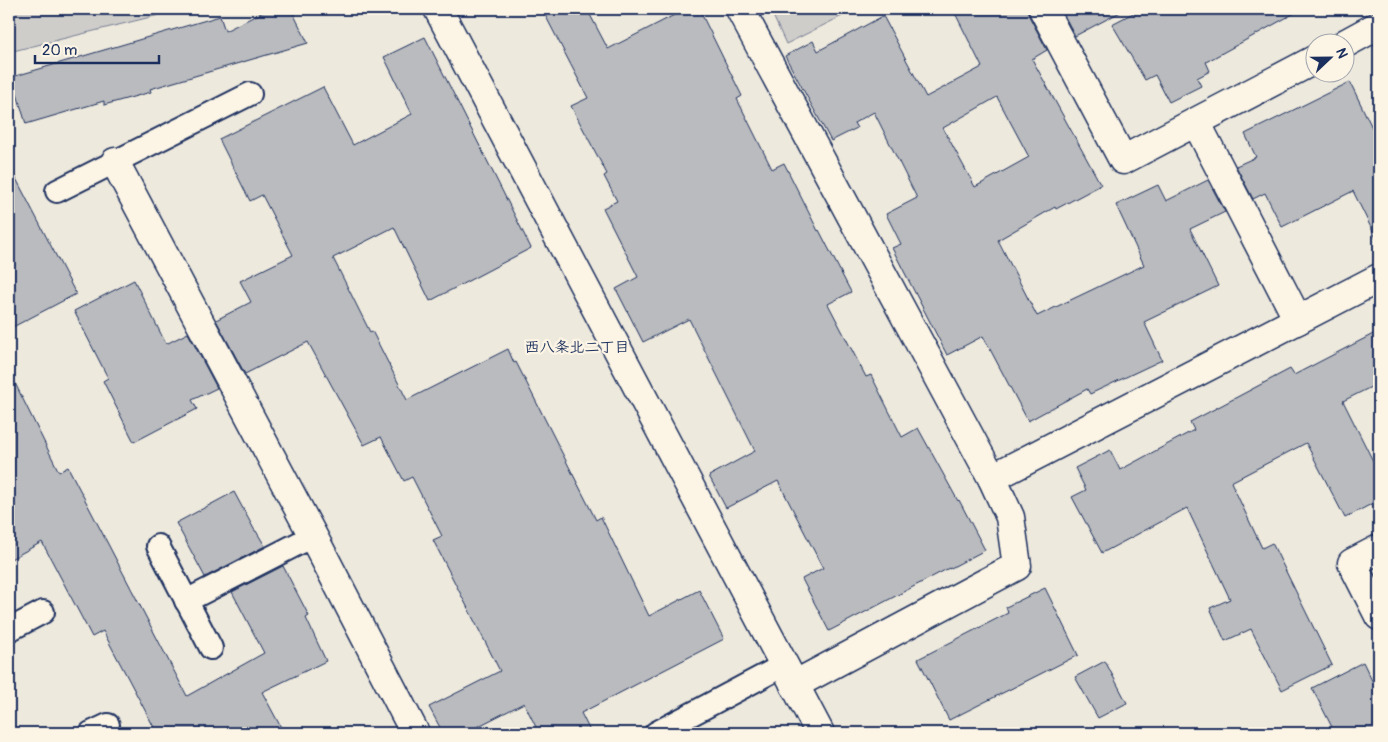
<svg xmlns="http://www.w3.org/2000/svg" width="1388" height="742" viewBox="0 0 1388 742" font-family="Pangolin,'Klee One',sans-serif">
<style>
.green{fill:#cfcdca;stroke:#757e94}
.building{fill:#babbbe;stroke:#1b2f5e;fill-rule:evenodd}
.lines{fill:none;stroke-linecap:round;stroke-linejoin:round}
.lane-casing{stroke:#1b2f5e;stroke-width:26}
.street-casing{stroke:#1b2f5e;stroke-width:31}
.lane{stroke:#fcf5e5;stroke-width:22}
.street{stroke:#fcf5e5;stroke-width:28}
.labels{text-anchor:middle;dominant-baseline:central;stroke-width:4.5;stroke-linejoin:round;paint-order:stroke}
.neighbourhood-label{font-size:15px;font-weight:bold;fill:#1b2f5e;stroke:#fcf5e5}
</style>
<rect width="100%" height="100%" fill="#eee9dd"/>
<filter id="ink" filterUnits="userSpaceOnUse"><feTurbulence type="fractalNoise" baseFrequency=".02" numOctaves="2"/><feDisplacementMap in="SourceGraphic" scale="10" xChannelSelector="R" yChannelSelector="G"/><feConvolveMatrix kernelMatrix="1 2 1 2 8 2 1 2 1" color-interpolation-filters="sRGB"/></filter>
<g filter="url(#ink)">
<g class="green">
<path d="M9 9H183L9 52Z"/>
<path d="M770 9H856L786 44Z"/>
</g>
<g class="building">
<path d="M269 9H291L308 43 150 89 151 92 104 105V101L26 124 12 77 220 16 225 31Z"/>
<path d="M542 9H587L608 49 686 9H699L742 96 737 99 772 169 784 163 818 231 819 230 851 292 828 304 866 377 871 375 902 437 918 428 958 501 959 500 985 550 949 569V568L829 631 802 579 823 568 778 481 726 508 709 476 755 451 689 319 643 342 616 289 638 277 603 208 617 201 604 176 607 174 571 106 588 98Z"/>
<path d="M953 9H1027L1029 16 1047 50 1032 59 1101 185 1056 209 1055 207 998 240 1037 316 1144 265 1116 205 1158 185 1166 201 1208 180 1225 212 1190 229 1218 286 1144 322 1162 360 1090 394 1087 389 1028 421 983 336 947 355 892 248 901 244 886 214 917 198 874 112 854 123 857 128 831 141 785 56 813 41 818 51 883 16 926 97 982 67ZM997 97 1029 157 975 187 943 128Z"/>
<path d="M1061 9H1126L1075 36Z"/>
<path d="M1141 9H1302L1206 62 1210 71 1197 78 1201 86 1169 102 1155 75 1145 80 1112 24Z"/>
<path d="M425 37 531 248 430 301 394 227 333 258 370 332 372 331 407 400 508 349 514 363 516 362 596 520 601 517 649 616 699 590 724 639 581 713 591 733H539L524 703 465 733H443L429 707 500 671 433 540 442 536 412 477 404 481 381 437 364 445 308 342 245 374 216 320 251 302 240 281 293 255 262 195 250 201 219 139 323 87 353 145 412 114 384 57Z"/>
<path d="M1350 82 1379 142V244L1353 191 1282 227 1265 193 1253 199 1236 166 1256 157 1245 134Z"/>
<path d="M9 165 76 294 9 329Z"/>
<path d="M134 280 166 344 188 333 217 388 192 400 197 409 134 442 103 381 108 378 74 311Z"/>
<path d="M1379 331V383L1343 401 1379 473V500L1345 518 1306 443 1231 482 1262 548 1272 543 1332 665 1282 690 1251 629 1225 641 1210 608 1230 599 1187 508 1102 553 1072 497 1086 490 1075 468 1110 450 1120 470 1194 430 1190 422 1290 369 1294 375Z"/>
<path d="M9 371 59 472 68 467 187 696 264 653 232 592 283 566 309 616 306 618 326 661 262 692 284 733H157L103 631 92 637 42 542 9 560Z"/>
<path d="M234 492 255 531H256L265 546 205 577 176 523Z"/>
<path d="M1045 588 1078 655 949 720 918 659 1008 613 1006 607Z"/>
<path d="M1105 661 1127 703 1098 718 1075 677Z"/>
<path d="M1363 662 1379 695V733H1335L1312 688Z"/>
</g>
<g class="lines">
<g class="lane-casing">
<g id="lane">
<path d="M57 191 250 94"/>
<path d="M158 546 211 648"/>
<path d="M186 601 313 536"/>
<path d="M9 630 43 612"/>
<path d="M91 733 108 725"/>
<path d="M656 733 784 665"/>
</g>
</g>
<g class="street-casing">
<g id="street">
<path d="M438 9 820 733"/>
<path d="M740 9 992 478 1010 517 1017 566 794 685"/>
<path d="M1043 9 1123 160 1316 59"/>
<path d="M1346 43 1379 25"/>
<path d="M1196 122 1298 320"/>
<path d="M115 162 313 536 415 733"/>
<path d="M992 478 1379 278"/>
<path d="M1379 549 1352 563 1379 616"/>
</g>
</g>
<use href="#lane" class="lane"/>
<use href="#street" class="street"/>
</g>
</g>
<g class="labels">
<g class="neighbourhood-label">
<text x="577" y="347">西八条北二丁目</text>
</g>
</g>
<rect width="1388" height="742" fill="none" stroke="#fcf5e5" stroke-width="30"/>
<rect x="15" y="15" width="1358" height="712" fill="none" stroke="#1b2f5e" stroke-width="2" filter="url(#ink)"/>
<g transform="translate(1330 58) rotate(68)"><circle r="24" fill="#fcf5e5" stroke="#a2a6af"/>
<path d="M0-4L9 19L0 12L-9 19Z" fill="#1b2f5e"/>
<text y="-8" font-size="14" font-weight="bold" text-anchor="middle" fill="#1b2f5e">N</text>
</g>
<path d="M35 55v8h124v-8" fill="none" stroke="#1b2f5e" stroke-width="2.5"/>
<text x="42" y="55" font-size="15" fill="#1b2f5e" stroke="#fcf5e5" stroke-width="4" paint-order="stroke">20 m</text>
</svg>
